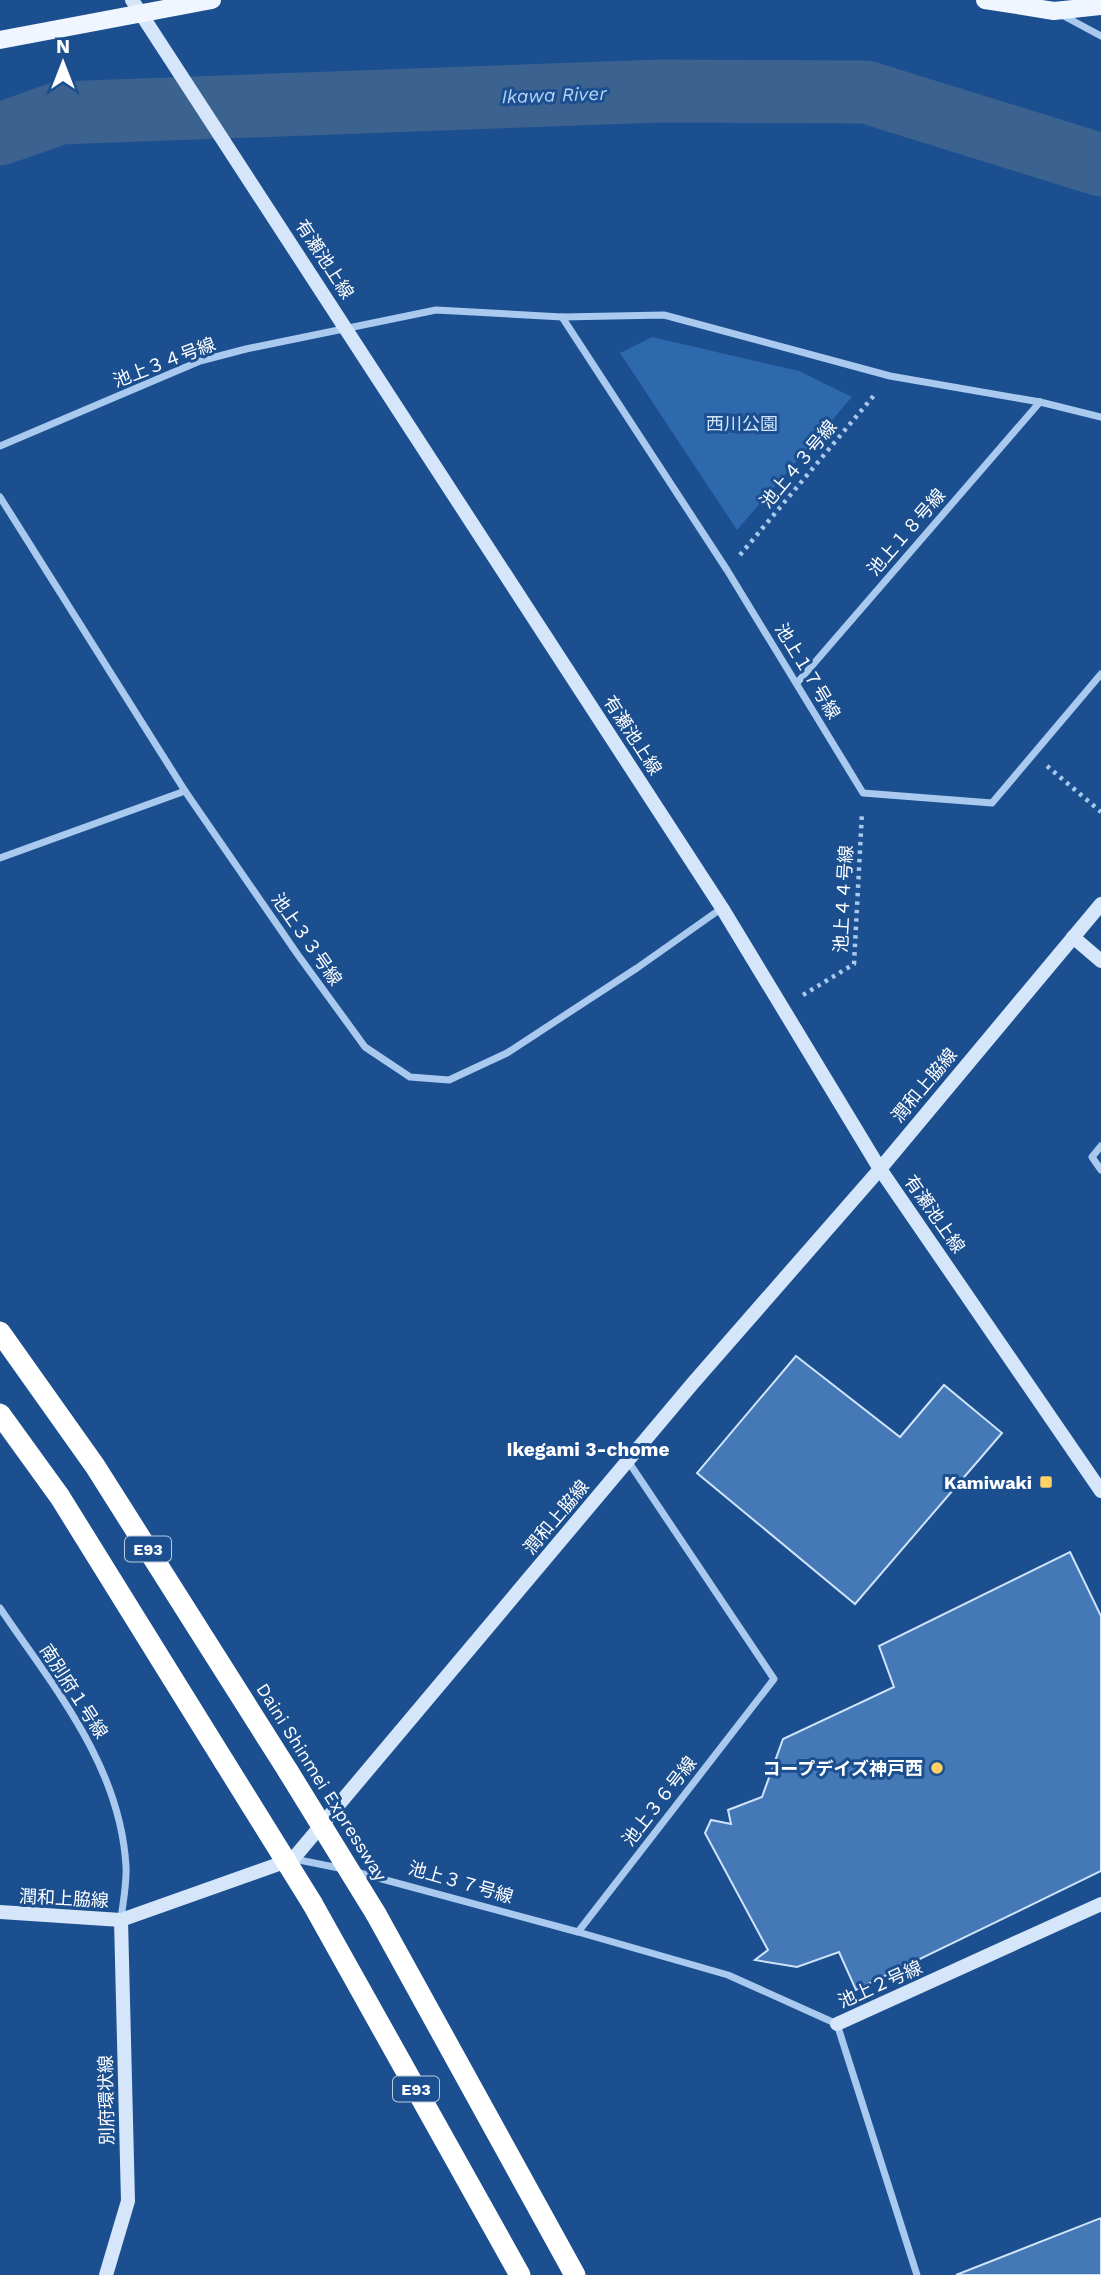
<svg xmlns="http://www.w3.org/2000/svg" width="1101" height="2275" viewBox="0 0 1101 2275" font-family="'Work Sans','Noto Sans JP',sans-serif">
<style>
.green{fill:#2e69ad}
.lines{fill:none;stroke-linecap:round;stroke-linejoin:round}
.river{stroke:#3c6290;stroke-width:63}
.building{fill:#4478b7;stroke:#cfe3fa;stroke-width:2}
.path{stroke:#a9c9ee;stroke-width:4.5;stroke-dasharray:3.5 5;stroke-linecap:butt}
.street{stroke:#a9c9ee;stroke-width:7}
.secondary{stroke:#d6e6fa;stroke-width:14}
.primary{stroke:#f0f6ff;stroke-width:18}
.highway{stroke:#fff;stroke-width:21}
.highway-bridge{stroke:#fff;stroke-width:21}
.poi-dot{fill:#ffd166;stroke:#1b4f8f;stroke-width:2.5}
.labels{text-anchor:middle;dominant-baseline:central;stroke-width:6;stroke-linejoin:round;paint-order:stroke}
.shield{fill:#1b4f8f;stroke:#bbcadd;stroke-width:2}
.shield-label{font-size:16px;font-weight:bold;fill:#fff}
.street-label{font-size:18px;fill:#fff;stroke:#1b4f8f}
.park-label{font-size:18px;fill:#cfe3fa;stroke:#1b4f8f}
.poi-label{font-size:18px;font-weight:bold;fill:#fff;stroke:#1b4f8f;text-anchor:end}
.water-label{font-size:19px;font-style:italic;fill:#b5d3f5;stroke:#1b4f8f}
.neighbourhood-label{font-size:19px;font-weight:bold;fill:#fff;stroke:#1b4f8f}
</style>
<rect width="100%" height="100%" fill="#1b4f8f"/>
<path class="green" d="M652 337 799 371 852 397 737 530 620 353Z"/>
<g class="lines">
<path class="river" d="M0 134 60 113 660 91 866 92 1101 165"/>
</g>
<g class="building">
<path d="M796 1356 900 1437 944 1385 1002 1433 855 1604 697 1473Z"/>
<path d="M1070 1552 1101 1616V1871L856 1990 839 1952 797 1967 755 1960 768 1950 705 1833 711 1820 731 1824 728 1810 762 1797 783 1739 894 1687 879 1646Z"/>
<path d="M1101 2218V2275H956Z"/>
</g>
<g class="lines">
<g class="path">
<path d="M740 555 876 393"/>
<path d="M1047 766 1101 812"/>
<path d="M803 995 854 964 862 812"/>
</g>
<g class="street">
<path d="M1062 15 1101 36"/>
<path d="M562 317 727 570 863 793 992 803 1101 674"/>
<path d="M0 446 200 361 246 349 436 310 562 317 664 315 890 376 1040 402 1101 417"/>
<path d="M0 497 185 791 298 955 365 1047 410 1077 449 1080 507 1053 637 968 722 908"/>
<path d="M797 683 1040 402"/>
<path d="M0 858 185 791"/>
<path d="M1101 1146 1092 1157 1101 1170"/>
<path d="M628 1461 774 1679 578 1932 728 1975 837 2024 917 2275"/>
<path d="M0 1608C54 1688 120 1765 126 1866 127 1883 123 1902 121 1919"/>
<path d="M294 1859 344 1869"/>
<path d="M356 1872 578 1932"/>
</g>
<g class="secondary">
<path d="M132 0 722 908 880 1169 1101 1491"/>
<path d="M1073 937 1101 961"/>
<path d="M0 1912 121 1920 293 1859 693 1383 880 1169 1101 904"/>
<path d="M837 2024 1101 1904"/>
<path d="M106 2275 128 2201 121 1920"/>
</g>
<g class="primary">
<path d="M985 0 1054 11 1101 6"/>
<path d="M0 40 212 0"/>
</g>
<g class="highway">
<path d="M0 1332 95 1466 288 1771"/>
<path d="M0 1414 60 1497 225 1763"/>
<path d="M312 1903 520 2275"/>
<path d="M376 1914 575 2275"/>
</g>
<g class="highway-bridge">
<path d="M225 1763 312 1903"/>
<path d="M288 1771 376 1914"/>
</g>
</g>
<g class="poi-dot">
<rect x="1039" y="1475" width="14" height="14" rx="3.5"/>
<circle cx="937" cy="1768" r="7"/>
</g>
<g class="labels">
<g class="shield">
<rect x="125" y="1536.5" width="46" height="25" rx="5"/>
<rect x="393" y="2076.5" width="46" height="25" rx="5"/>
</g>
<g class="shield-label">
<text x="148" y="1549">E93</text>
<text x="416" y="2089">E93</text>
</g>
<g class="street-label">
<text transform="translate(325 259) rotate(57)">有瀬池上線</text>
<text transform="translate(164 362) rotate(-21)">池上３４号線</text>
<text transform="translate(798 464) rotate(-50)">池上４３号線</text>
<text transform="translate(906 532) rotate(-49)">池上１８号線</text>
<text transform="translate(808 671) rotate(59)">池上１７号線</text>
<text transform="translate(633 735) rotate(57)">有瀬池上線</text>
<text transform="translate(843 899) rotate(-87)">池上４４号線</text>
<text transform="translate(307 939) rotate(55)">池上３３号線</text>
<text transform="translate(924 1085) rotate(-50)">潤和上脇線</text>
<text transform="translate(935 1214) rotate(55)">有瀬池上線</text>
<text transform="translate(556 1517) rotate(-50)">潤和上脇線</text>
<text transform="translate(74 1691) rotate(57)">南別府１号線</text>
<text transform="translate(322 1782) rotate(58)">Daini Shinmei Expressway</text>
<text transform="translate(659 1801) rotate(-52)">池上３６号線</text>
<text transform="translate(461 1882) rotate(16)">池上３７号線</text>
<text transform="translate(64 1898) rotate(3)">潤和上脇線</text>
<text transform="translate(880 1984) rotate(-24)">池上２号線</text>
<text transform="translate(106 2100) rotate(-91)">別府環状線</text>
</g>
<g class="park-label">
<text x="742" y="423">西川公園</text>
</g>
<g class="poi-label">
<text x="1032" y="1482">Kamiwaki</text>
<text x="923" y="1768">コープデイズ神戸西</text>
</g>
<g class="water-label">
<text transform="translate(554 95) rotate(-2)">Ikawa River</text>
</g>
<g class="neighbourhood-label">
<text x="588" y="1449">Ikegami 3-chome</text>
</g>
</g>
<g transform="translate(63 63)" stroke="#1b4f8f" stroke-width="5" paint-order="stroke">
<path d="M0-5L12 26L0 18L-12 26Z" fill="#ffffff"/>
<text y="-10" font-size="19" font-weight="bold" text-anchor="middle" fill="#ffffff">N</text>
</g>
</svg>
